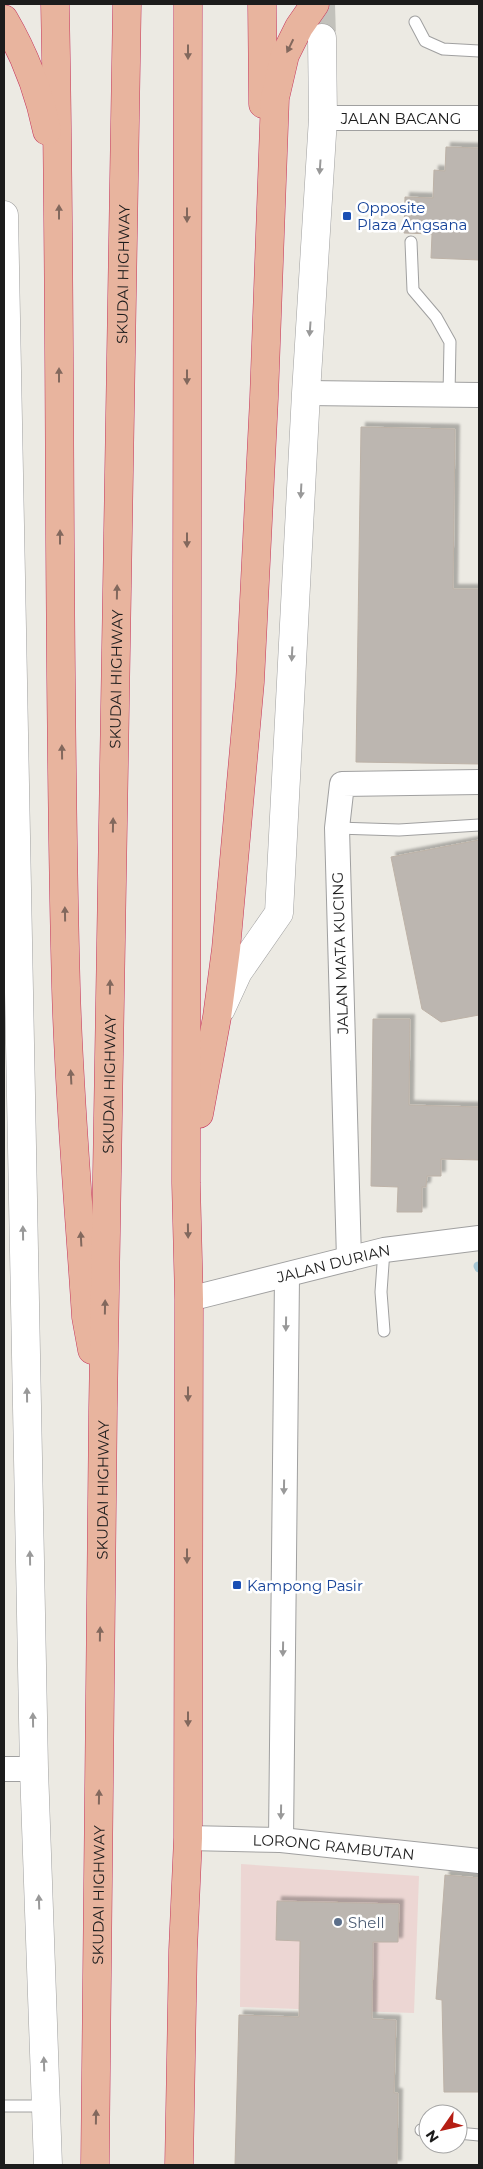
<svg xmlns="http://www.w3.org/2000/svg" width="483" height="2169" viewBox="0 0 483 2169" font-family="Montserrat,sans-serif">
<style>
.commercial{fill:#ecd6d3}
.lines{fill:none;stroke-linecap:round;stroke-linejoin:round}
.stream{stroke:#a7c8d6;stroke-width:9}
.building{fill:#bcb6b0;stroke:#bdb2a7;filter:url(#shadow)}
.tertiary-tunnel{stroke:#c2c1bb;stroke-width:28;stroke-dasharray:28 14;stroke-linecap:butt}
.service-casing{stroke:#a0a0a0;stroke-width:13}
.minor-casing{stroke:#a0a0a0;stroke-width:26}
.tertiary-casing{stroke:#a0a0a0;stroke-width:29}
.trunk-casing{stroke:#c5355d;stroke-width:29}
.service{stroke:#fff;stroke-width:11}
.minor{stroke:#fff;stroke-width:24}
.tertiary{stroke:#fff;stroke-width:28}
.trunk{stroke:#e8b49e;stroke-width:28}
.oneway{fill:#82685d}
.oneway2{fill:#999}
.transit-dot{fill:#1a4fb4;stroke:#fff;stroke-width:2}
.service-dot{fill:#5c6f8a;stroke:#fff;stroke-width:2}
.labels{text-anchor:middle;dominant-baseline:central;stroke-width:5;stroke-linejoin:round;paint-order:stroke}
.street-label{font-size:15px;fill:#1c1c1c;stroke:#fff}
.transit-label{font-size:15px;fill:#164399;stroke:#fff;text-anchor:start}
.service-label{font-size:15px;fill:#4e5e75;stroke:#fff;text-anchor:start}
</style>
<defs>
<filter id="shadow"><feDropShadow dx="4.5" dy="-4.5" stdDeviation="1" flood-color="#0004"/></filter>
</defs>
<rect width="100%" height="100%" fill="#eceae3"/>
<path class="commercial" d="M241 1864 419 1876 414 2013 240 2007Z"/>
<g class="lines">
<path class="stream" d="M478 1266 479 1268"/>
</g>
<g class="building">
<path d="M446 147 479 148V260L431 258 432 234 404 233 405 197 433 198 434 170 445 171Z"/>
<path d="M361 427 455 429 453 589H479V764L356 762Z"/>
<path d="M479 840V1015L441 1022 422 1009 391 857Z"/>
<path d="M373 1019H410L409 1105 479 1107V1160L441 1159V1176H427L426 1187H422V1212H397L398 1187 371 1186Z"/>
<path d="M445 1875 479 1878V2092H444L442 2000 436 1999Z"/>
<path d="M277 1901 399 1904 398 1942H373L372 2019 396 2020 394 2093H398L397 2165H235L239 2015 299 2017 300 1941 276 1940Z"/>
</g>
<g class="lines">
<path class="tertiary-tunnel" d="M321 4 322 38"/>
<g class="service-casing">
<g id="service">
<path d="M415 22 425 41 443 49 479 51"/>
<path d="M411 242 413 290 436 317 450 342 449 395"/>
<path d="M337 828 399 830 479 825"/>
<path d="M384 1250 381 1292 384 1331"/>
<path d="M4 2106H46"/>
<path d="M421 2130 428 2131"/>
<path d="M458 2133 479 2135"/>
</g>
</g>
<g class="minor-casing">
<g id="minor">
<path id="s1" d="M323 118H479"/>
<path d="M306 393 479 395"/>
<path d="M349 1259 337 828 342 784 479 782"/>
<path id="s2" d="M189 1299 384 1250 479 1238"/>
<path d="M4 1769H34"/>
<path id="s3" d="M188 1838 281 1840 479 1861"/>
<path d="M281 1840 287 1276"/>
</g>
</g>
<g class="tertiary-casing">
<g id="tertiary">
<path d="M4 215 34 1769 48 2165"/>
<path d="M221 1009 238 972 279 913 306 393 323 118 322 38"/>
</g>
</g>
<g class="trunk-casing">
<g id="trunk">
<path d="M55 4C62 332 57 660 66 988 69 1097 79 1208 86 1317L92 1350"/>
<path d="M262 4 263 104"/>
<path d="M4 19C24 53 39 92 47 131"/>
<path d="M199 1114 217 1017 226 949 250 682 264 398 275 98 285 55 299 27 315 4"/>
<path id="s4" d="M95 2165 103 1408 127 4"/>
<path d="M179 2165 183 1950 188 1838 189 1299 186 1183 188 4"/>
</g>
</g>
<use href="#service" class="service"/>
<use href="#minor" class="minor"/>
<use href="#tertiary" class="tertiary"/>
<use href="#trunk" class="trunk"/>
</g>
<defs><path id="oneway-solid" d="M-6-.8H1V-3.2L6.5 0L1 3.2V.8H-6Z" transform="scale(1.25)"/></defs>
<g class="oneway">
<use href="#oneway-solid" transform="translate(290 46) rotate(116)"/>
<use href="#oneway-solid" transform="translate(188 52) rotate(90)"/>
<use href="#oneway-solid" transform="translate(59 212) rotate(-90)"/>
<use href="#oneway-solid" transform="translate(187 215) rotate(90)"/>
<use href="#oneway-solid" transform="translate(59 375) rotate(-90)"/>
<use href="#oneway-solid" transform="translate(187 377) rotate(90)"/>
<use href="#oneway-solid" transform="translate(60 537) rotate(-90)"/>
<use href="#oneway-solid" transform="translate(187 540) rotate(90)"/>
<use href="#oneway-solid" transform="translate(117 592) rotate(-89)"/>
<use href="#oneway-solid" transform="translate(62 752) rotate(-91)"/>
<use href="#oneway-solid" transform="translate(113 825) rotate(-89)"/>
<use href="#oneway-solid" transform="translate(65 914) rotate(-91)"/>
<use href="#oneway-solid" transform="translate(110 987) rotate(-89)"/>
<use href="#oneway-solid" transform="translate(71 1077) rotate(-93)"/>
<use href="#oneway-solid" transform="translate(188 1231) rotate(89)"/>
<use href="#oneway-solid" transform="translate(81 1239) rotate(-93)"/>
<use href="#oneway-solid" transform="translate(105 1307) rotate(-89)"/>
<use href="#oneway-solid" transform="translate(188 1394) rotate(90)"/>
<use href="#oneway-solid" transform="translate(187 1556) rotate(90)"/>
<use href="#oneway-solid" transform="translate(100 1634) rotate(-89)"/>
<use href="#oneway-solid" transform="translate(188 1719) rotate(90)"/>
<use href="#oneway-solid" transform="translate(99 1797) rotate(-89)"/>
<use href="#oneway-solid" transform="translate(96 2117) rotate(-89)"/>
</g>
<g class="oneway2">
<use href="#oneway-solid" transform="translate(320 167) rotate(94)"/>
<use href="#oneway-solid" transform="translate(310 329) rotate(94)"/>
<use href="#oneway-solid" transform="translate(301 491) rotate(93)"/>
<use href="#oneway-solid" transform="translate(292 654) rotate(93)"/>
<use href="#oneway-solid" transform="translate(23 1233) rotate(-91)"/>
<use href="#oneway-solid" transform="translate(286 1324) rotate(91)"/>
<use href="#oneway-solid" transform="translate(27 1395) rotate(-91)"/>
<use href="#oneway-solid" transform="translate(284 1487) rotate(91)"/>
<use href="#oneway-solid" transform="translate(30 1558) rotate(-91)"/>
<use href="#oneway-solid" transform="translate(283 1649) rotate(91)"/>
<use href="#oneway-solid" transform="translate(33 1720) rotate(-91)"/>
<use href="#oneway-solid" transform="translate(281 1812) rotate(91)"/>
<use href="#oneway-solid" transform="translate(39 1902) rotate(-92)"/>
<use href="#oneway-solid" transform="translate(44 2064) rotate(-92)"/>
</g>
<g class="transit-dot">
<rect x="342" y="211" width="10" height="10" rx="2.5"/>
<rect x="232" y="1580" width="10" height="10" rx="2.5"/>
</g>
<circle class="service-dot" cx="338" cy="1922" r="5"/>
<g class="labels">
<g class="street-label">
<text stroke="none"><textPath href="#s1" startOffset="78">JALAN BACANG</textPath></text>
<text stroke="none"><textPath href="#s4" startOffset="1891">SKUDAI HIGHWAY</textPath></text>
<text stroke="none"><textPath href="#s4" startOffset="1486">SKUDAI HIGHWAY</textPath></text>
<text transform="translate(340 953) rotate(-92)">JALAN MATA KUCING</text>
<text stroke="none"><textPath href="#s4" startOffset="1081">SKUDAI HIGHWAY</textPath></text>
<text stroke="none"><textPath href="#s2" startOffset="149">JALAN DURIAN</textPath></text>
<text stroke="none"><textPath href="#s4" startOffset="675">SKUDAI HIGHWAY</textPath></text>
<text stroke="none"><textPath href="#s3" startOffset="146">LORONG RAMBUTAN</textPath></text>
<text stroke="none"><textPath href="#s4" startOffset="270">SKUDAI HIGHWAY</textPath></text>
</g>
<g class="transit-label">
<text x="357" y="207">Opposite<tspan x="357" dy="17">Plaza Angsana</tspan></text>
<text x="247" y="1585">Kampong Pasir</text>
</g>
<g class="service-label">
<text x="348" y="1922">Shell</text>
</g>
</g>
<rect width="483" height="2169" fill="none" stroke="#1c1c1c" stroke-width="10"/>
<g transform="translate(443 2129) rotate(236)"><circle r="24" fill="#ffffff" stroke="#a4a4a4"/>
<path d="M0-4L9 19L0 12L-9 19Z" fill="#b51e14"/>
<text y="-8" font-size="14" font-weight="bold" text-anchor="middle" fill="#1c1c1c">N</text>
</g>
</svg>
